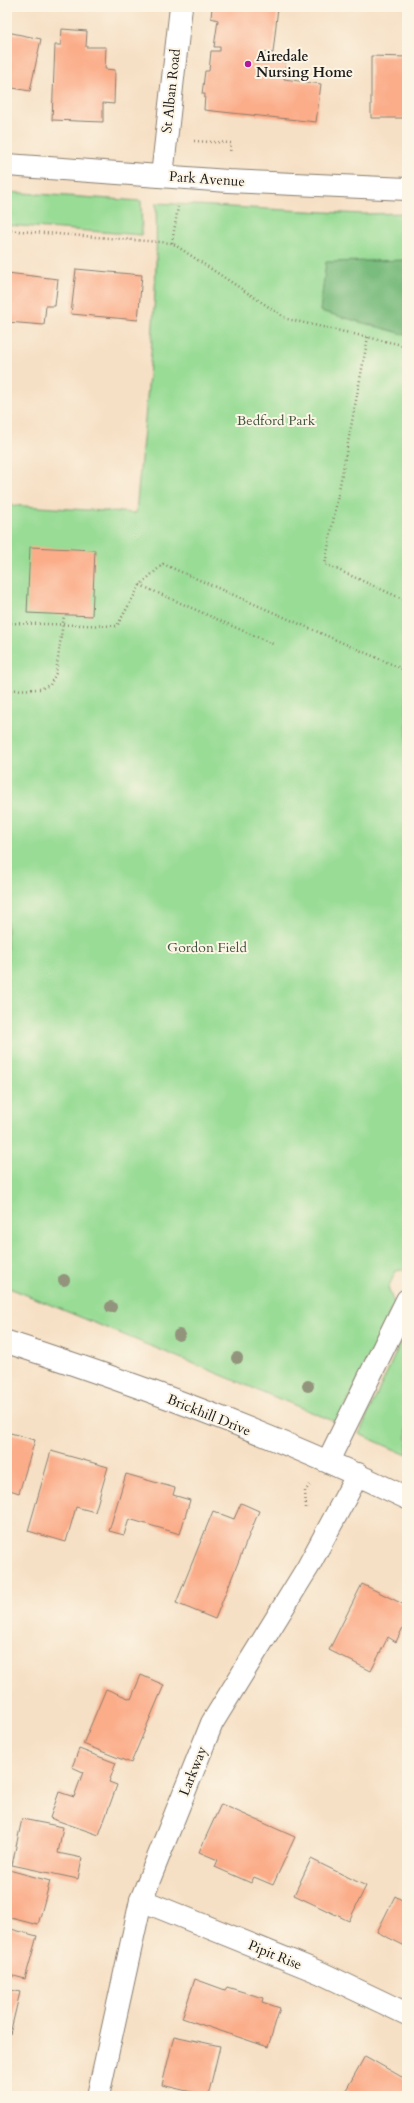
<svg xmlns="http://www.w3.org/2000/svg" width="414" height="2103" viewBox="0 0 414 2103" font-family="Cardo,serif">
<style>
.green{fill:#98dc95;stroke:#5a7c58}
.forest{fill:#7abc7e;stroke:#4b6c4d}
.building{fill:#fbac88}
.lines{fill:none;stroke-linecap:round;stroke-linejoin:round}
.minor-casing{stroke:#897e70;stroke-width:24}
.path{stroke:#897e70;stroke-width:2.5;stroke-dasharray:1 3;stroke-linecap:butt}
.minor{stroke:#fff;stroke-width:22}
.tree{fill:#92947c}
.poi-dot{fill:#b5179e;stroke:#fcf5e5;stroke-width:1.5}
.labels{text-anchor:middle;dominant-baseline:central;stroke-width:4;stroke-linejoin:round;paint-order:stroke}
.poi-label{font-size:14px;font-weight:bold;fill:#1c1c1c;stroke:#fcf5e5;text-anchor:start}
.street-label{font-size:14px;fill:#1c1c1c;stroke:#fcf5e5}
.park-label{font-size:14px;fill:#415640;stroke:#fcf5e5}
</style>
<rect width="100%" height="100%" fill="#fcf5e5"/>
<filter id="ink" filterUnits="userSpaceOnUse"><feTurbulence type="fractalNoise" baseFrequency=".025" numOctaves="2"/><feDisplacementMap in="SourceGraphic" scale="8" xChannelSelector="R" yChannelSelector="G"/><feConvolveMatrix kernelMatrix="1 2 1 2 8 2 1 2 1" color-interpolation-filters="sRGB"/></filter>
<filter id="wash" filterUnits="userSpaceOnUse"><feTurbulence type="fractalNoise" baseFrequency=".012" numOctaves="4" result="noise"/><feDisplacementMap in="SourceGraphic" scale="16" xChannelSelector="R" yChannelSelector="G"/><feGaussianBlur stdDeviation="0.9" result="paint"/><feColorMatrix in="noise" values="0 0 0 0 0 0 0 0 0 0 0 0 0 0 0 0 0 1.4 0 .05"/><feComposite in="paint" operator="in"/></filter>
<g filter="url(#wash)">
<rect width="100%" height="100%" fill="#f6e0c5"/>
<g class="green">
<path d="M7 192 141 201 142 235 7 225Z"/>
<path d="M156 203 362 214 407 213V1269L396 1271 388 1288 394 1303 338 1423 7 1287V505L136 513C145 410 159 306 156 203Z"/>
<path d="M407 1328V1455L359 1434Z"/>
</g>
<path class="forest" d="M407 260V335L320 311 326 262Z"/>
<g id="blocks">
<g class="building">
<path d="M212 7H278L273 53 262 52V56L286 58 284 79 321 84 316 122 204 110 205 94H202L205 71H209L211 51H220V47H214L218 20 211 18Z"/>
<path d="M62 29 87 31 86 47H106L105 69 115 70 114 104 103 103V122L52 120 55 45H61Z"/>
<path d="M7 32 41 39 30 91 7 87Z"/>
<path d="M371 56 407 57V118H371Z"/>
<path d="M76 269 142 275 138 320 71 314Z"/>
<path d="M7 273 58 279 55 306H46L44 325 7 322Z"/>
<path d="M30 547 95 550 92 616 27 613Z"/>
<path d="M7 1432 35 1440 19 1493 7 1489Z"/>
<path d="M51 1451 108 1467 95 1512 76 1507 66 1542 28 1531Z"/>
<path d="M126 1474 175 1488 173 1495 190 1500 180 1534 129 1519 124 1535 109 1531Z"/>
<path d="M241 1503 259 1511 215 1619 176 1603 213 1511 234 1519Z"/>
<path d="M362 1584 407 1606V1619L396 1642 388 1637 371 1671 329 1650Z"/>
<path d="M141 1675 164 1685 131 1763 83 1744 106 1689 131 1699Z"/>
<path d="M79 1749 116 1763 109 1782 117 1785 99 1835 50 1818 59 1792 74 1797 83 1772 72 1767Z"/>
<path d="M221 1804 295 1837 273 1885 254 1877 251 1883 215 1867 218 1860 199 1852Z"/>
<path d="M22 1819 63 1827 58 1853 82 1858 78 1879 12 1865Z"/>
<path d="M311 1859 366 1886 349 1921 294 1895Z"/>
<path d="M9 1870 50 1881 38 1925 7 1917V1878Z"/>
<path d="M395 1896 407 1903V1947L377 1932Z"/>
<path d="M7 1928 37 1936 25 1979 7 1974Z"/>
<path d="M195 1979 225 1990 227 1987 263 1998 262 2002 280 2008 268 2047 182 2018Z"/>
<path d="M7 1989 20 1992 10 2034 7 2033Z"/>
<path d="M174 2036 220 2046 208 2096 162 2085Z"/>
<path d="M365 2056 407 2080V2096H356L346 2090Z"/>
</g>
</g>
</g>
<g filter="url(#ink)">
<use href="#blocks" fill-opacity="0" stroke="#897e70" stroke-width="1"/>
<g class="lines">
<g class="minor-casing">
<g id="minor">
<path d="M7 165 228 181 407 189"/>
<path d="M162 176 181 7"/>
<path d="M7 1342C143 1386 278 1436 407 1498"/>
<path d="M328 1461 407 1300"/>
<path d="M141 1900 321 1973 407 2014"/>
<path d="M98 2096 141 1900 212 1723 308 1567 358 1474"/>
</g>
</g>
<g class="path">
<path d="M194 141 231 143 230 153"/>
<path d="M7 230 172 243 287 319 398 344 407 348"/>
<path d="M172 243 178 207"/>
<path d="M368 337 325 564 407 601"/>
<path d="M140 585 275 645"/>
<path d="M7 623 117 626 140 585 163 564 407 671"/>
<path d="M7 690 40 689 50 685 56 673 64 615"/>
<path d="M306 1508 305 1491 310 1485"/>
</g>
<use href="#minor" class="minor"/>
</g>
<g class="tree">
<circle cx="64" cy="1280" r="6"/>
<circle cx="111" cy="1307" r="6"/>
<circle cx="179" cy="1335" r="6"/>
<circle cx="237" cy="1358" r="6"/>
<circle cx="308" cy="1386" r="6"/>
</g>
</g>
<circle class="poi-dot" cx="248" cy="64" r="4"/>
<g class="labels">
<g class="poi-label">
<text x="256" y="56">Airedale<tspan x="256" dy="16">Nursing Home</tspan></text>
</g>
<g class="street-label">
<text transform="translate(171 91) rotate(-84)">St Alban Road</text>
<text transform="translate(207 179) rotate(4)">Park Avenue</text>
<text transform="translate(209 1415) rotate(22)">Brickhill Drive</text>
<text transform="translate(193 1771) rotate(-68)">Larkway</text>
<text transform="translate(275 1955) rotate(22)">Pipit Rise</text>
</g>
<g class="park-label">
<text x="276" y="420">Bedford Park</text>
<text x="207" y="947">Gordon Field</text>
</g>
</g>
<rect width="414" height="2103" fill="none" stroke="#fcf5e5" stroke-width="24"/>
</svg>
